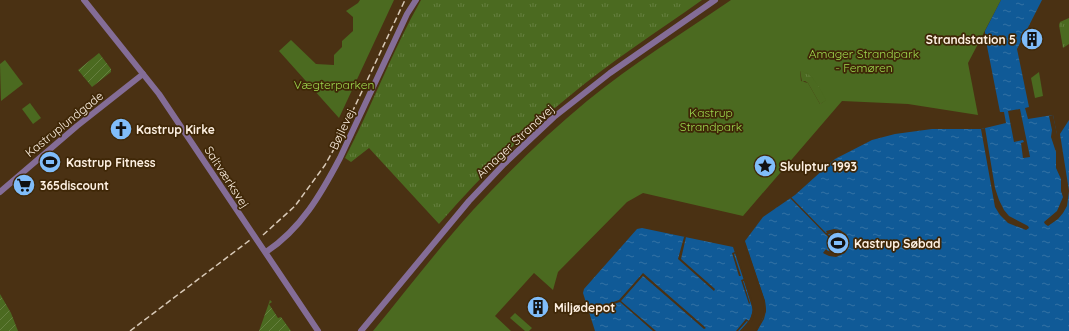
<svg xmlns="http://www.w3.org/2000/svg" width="1069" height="331" viewBox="0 0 1069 331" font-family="Quicksand,sans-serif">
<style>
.grass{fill:url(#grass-tufts)}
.park{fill:#4b6a20;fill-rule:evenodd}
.garden{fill:url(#garden-furrows)}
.water{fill:url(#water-ripples)}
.pier{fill:#4a3113}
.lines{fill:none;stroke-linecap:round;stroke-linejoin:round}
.minor{stroke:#846d97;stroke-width:6}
.rail{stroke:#d8c9b7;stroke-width:1.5;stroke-dasharray:6 3;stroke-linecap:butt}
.labels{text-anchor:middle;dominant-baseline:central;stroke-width:3.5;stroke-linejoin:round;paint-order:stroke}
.poi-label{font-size:12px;font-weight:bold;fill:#fef1e3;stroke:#3f2707;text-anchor:start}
.park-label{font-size:12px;fill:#9eda4e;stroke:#3f2707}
.street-label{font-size:12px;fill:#fef1e3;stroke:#3f2707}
</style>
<defs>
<pattern id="grass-tufts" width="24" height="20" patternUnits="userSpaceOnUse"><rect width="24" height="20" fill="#4b6a20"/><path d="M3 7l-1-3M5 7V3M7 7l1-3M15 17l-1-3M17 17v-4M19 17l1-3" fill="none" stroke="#668040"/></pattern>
<pattern id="garden-furrows" width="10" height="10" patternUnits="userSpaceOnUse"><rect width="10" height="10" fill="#4b6a20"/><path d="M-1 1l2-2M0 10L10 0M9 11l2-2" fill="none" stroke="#668040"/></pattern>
<pattern id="water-ripples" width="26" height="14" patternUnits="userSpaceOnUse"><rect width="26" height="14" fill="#105a97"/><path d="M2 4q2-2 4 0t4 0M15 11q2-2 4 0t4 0" fill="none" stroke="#3472a5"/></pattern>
</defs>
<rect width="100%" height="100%" fill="#4a3113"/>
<g class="grass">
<path d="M421 0H702C657 32 610 62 567 98 520 136 479 179 439 224L369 148 351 162 345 158C372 106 392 51 421 0Z"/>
<path d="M1069 18V44L1063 48 1059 25 1060 22Z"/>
<path d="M800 70C813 72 821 90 827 100L820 104 808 83 805 81 802 82Z"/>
</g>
<g class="park">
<path d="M360 0H394L339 118 279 51 291 40 316 64 334 65V55L342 47V41L353 31V17L346 11 358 3Z"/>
<path d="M731 0H1001L968 63 978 115 908 104 842 101 743 216 643 193 627 202 558 272 553 290 534 273 495 316 511 331H373C406 291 438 249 473 210 508 172 547 134 587 101 632 64 683 33 731 0ZM800 71C812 71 821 91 826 100L820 104 808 83 801 81Z"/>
<path d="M5 60 23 84 1 101 0 64Z"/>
<path d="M1039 72 1043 96 1035 98 1031 78Z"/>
<path d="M30 103 41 118 33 124 22 109Z"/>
<path d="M515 313 532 328 529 331H525L510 318Z"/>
</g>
<g class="garden">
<path d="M99 53 111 69V72L92 87 78 70Z"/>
<path d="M0 294 11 313 18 331H0Z"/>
<path d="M270 300 272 302 269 304 278 318 281 317 291 331H259Z"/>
</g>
<g class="water">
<path d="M1001 0H1042L1017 49 1029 107 1025 108 1028 119 1053 115 1057 135 1060 134 1069 120V331H757L766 311 765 301 745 241 763 217 795 195 835 159 872 140 895 134 932 129H981L1006 123 1004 112H1000L985 36V31Z"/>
<path d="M642 228 733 247 752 305C754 317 748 322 740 331H595L583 293 584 289 637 229Z"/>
</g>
<g class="pier">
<path d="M1020 109 1030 157 1023 158 1021 143 1024 142 1023 140 1014 142 1008 111Z"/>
<path d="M1053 115 1057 134H1060L1069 191 1067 206 1063 213 1058 219 1048 226 1045 224 1044 222 1057 211 1063 197 1061 191V179L1056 168V152L1051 137 1052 130 1049 116Z"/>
<path d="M985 128 995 188 999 200 1004 210 1009 216 1028 226 1029 228 1026 230 1008 223 1000 215 995 207 981 129Z"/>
<path d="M791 197 826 233H827L826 231 834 229 840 230 846 234 849 240V244L845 253 836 257 829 256 823 253 826 249 828 251 835 252 843 250 845 239 843 237 840 239 839 238 842 235 838 233 828 234 835 242 834 243 790 198Z"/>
<path d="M684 237H686L681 259 715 289 714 291 678 259Z"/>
<path d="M744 240 765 301 766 311 764 319 757 331H755L763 318 764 311 763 301 743 242Z"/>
<path d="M735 252H737L755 310 754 315 752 321 743 331H740L748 322 747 321 738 331H736L746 319 749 321 750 320 753 310 744 281H743L750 303 749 304 741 280 744 279 736 253 734 254 741 276H739L732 253Z"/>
<path d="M643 273 706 328 704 329 643 276 621 301 656 331H653L620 302 589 312 588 311 619 300Z"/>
</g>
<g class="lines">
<g class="minor">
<path d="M84 0 159 94 318 331"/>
<path d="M0 192 77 126 143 74"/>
<path d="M266 252C301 229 321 194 340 158L407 14 416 0"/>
<path d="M361 331 469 201 504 164 554 117 610 73 715 0"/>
</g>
<g class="rail">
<path d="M263 235 295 206 325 165 339 140 405 0"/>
<path d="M130 331 250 240"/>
</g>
</g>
<defs>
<g id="building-disc" transform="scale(1.15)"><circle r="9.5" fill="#80bdfa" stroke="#3f2707"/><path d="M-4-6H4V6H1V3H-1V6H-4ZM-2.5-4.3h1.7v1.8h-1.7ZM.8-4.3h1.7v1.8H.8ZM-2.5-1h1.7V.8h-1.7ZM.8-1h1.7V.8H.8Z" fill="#111"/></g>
<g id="church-disc" transform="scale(1.15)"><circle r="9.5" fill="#80bdfa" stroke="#3f2707"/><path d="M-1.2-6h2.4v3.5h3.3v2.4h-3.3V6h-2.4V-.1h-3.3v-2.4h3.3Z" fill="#111"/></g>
<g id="stadium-disc" transform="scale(1.15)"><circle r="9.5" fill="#80bdfa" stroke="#3f2707"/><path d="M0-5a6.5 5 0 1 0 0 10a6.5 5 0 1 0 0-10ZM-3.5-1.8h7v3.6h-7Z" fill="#111"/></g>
<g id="sight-disc" transform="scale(1.15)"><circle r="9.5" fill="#80bdfa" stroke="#3f2707"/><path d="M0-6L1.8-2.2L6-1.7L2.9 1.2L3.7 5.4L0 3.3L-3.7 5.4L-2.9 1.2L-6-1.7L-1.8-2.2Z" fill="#111"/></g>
<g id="supermarket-disc" transform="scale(1.15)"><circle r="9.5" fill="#80bdfa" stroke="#3f2707"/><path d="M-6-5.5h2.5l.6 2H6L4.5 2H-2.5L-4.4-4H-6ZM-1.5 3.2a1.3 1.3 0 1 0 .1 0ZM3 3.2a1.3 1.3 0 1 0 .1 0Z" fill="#111"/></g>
</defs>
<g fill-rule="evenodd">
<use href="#building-disc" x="1032" y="39"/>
<use href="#church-disc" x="121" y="129"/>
<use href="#stadium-disc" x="50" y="162"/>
<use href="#sight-disc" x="765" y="166"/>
<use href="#supermarket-disc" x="24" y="185"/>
<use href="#stadium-disc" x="838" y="243"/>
<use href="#building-disc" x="538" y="307"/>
</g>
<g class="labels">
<g class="poi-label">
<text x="1016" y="39" text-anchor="end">Strandstation 5</text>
<text x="136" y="129">Kastrup Kirke</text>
<text x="66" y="162">Kastrup Fitness</text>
<text x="780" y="166">Skulptur 1993</text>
<text x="40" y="185">365discount</text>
<text x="854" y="243">Kastrup Søbad</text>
<text x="554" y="307">Miljødepot</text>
</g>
<g class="park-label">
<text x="864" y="53">Amager Strandpark<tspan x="864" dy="14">- Femøren</tspan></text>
<text x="334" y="84">Vægterparken</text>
<text x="711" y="112">Kastrup<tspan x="711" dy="14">Strandpark</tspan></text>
</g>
<g class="street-label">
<text transform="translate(64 124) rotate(-39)">Kastruplundgade</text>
<text transform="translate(342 129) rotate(-65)">Bøjlevej</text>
<text transform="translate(515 141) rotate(-43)">Amager Strandvej</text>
<text transform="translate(227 177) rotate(57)">Saltværksvej</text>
</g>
</g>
</svg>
